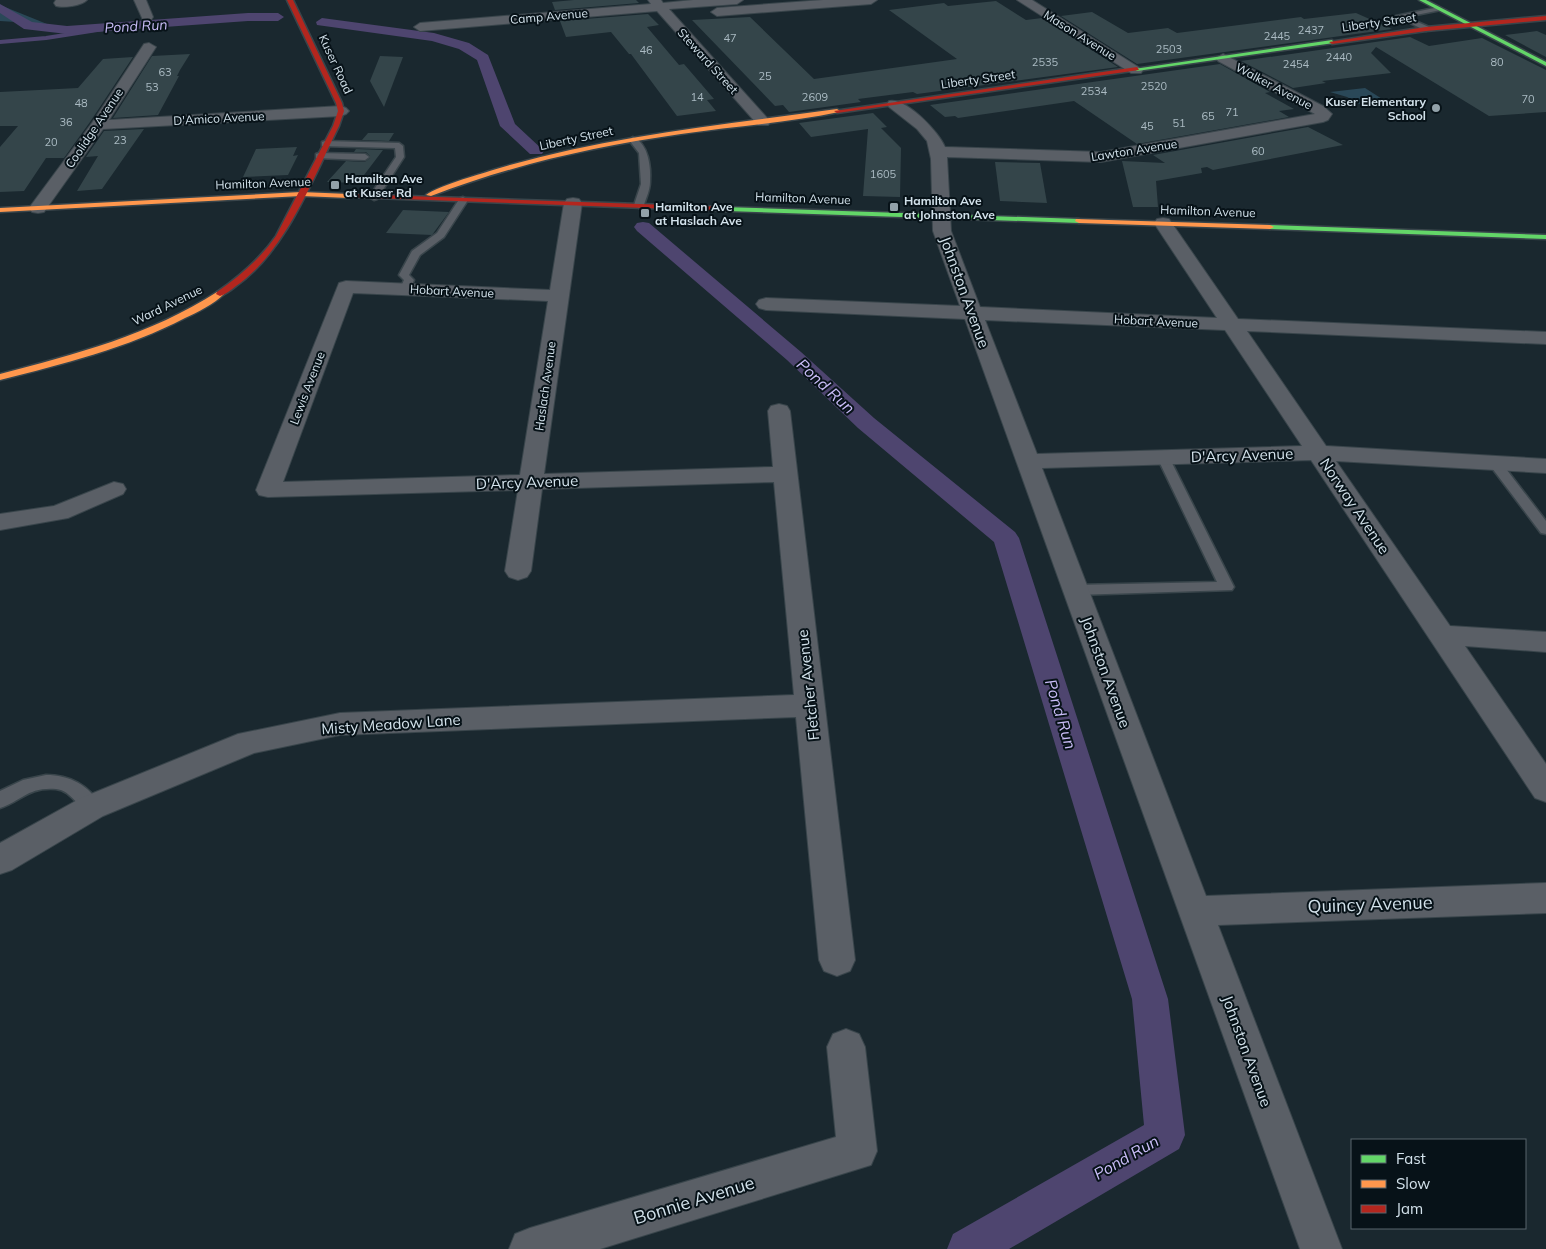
<svg xmlns="http://www.w3.org/2000/svg" width="1546" height="1249" viewBox="0 0 1546 1249" font-family="Mulish,sans-serif">
<style>
.green{fill:#2a4858}
.lines{fill:none;stroke-linecap:round;stroke-linejoin:round}
.stream{stroke:#4e456f;stroke-width:4}
.canal{fill:#4e456f;fill-rule:evenodd}
.building{fill:#34454a}
.lane-casing{stroke:#39454b;stroke-width:3}
.street-casing{stroke:#39454b;stroke-width:2}
.fast-casing{stroke:#39454b;stroke-width:3}
.slow-casing{stroke:#39454b;stroke-width:3}
.jam-casing{stroke:#39454b;stroke-width:3}
.lane{fill:#5a5f66;fill-rule:evenodd}
.street{fill:#5a5f66;fill-rule:evenodd}
.fast{fill:#63d668;fill-rule:evenodd}
.slow{fill:#ff974d;fill-rule:evenodd}
.jam{fill:#b3261e;fill-rule:evenodd}
.poi-dot{fill:#92a1a9;stroke:#071218;stroke-width:2}
.labels{text-anchor:middle;dominant-baseline:central;stroke-width:4;stroke-linejoin:round;paint-order:stroke}
.far-number-label{font-size:11px;fill:#abbbc3}
.far-street-label{font-size:12px;fill:#d3e2eb;stroke:#071218}
.far-poi-label{font-size:12px;font-weight:bold;fill:#d3e2eb;stroke:#071218;text-anchor:start}
.far-water-label{font-size:14px;font-style:italic;fill:#cabdf8;stroke:#071218}
.street-label{font-size:15px;fill:#d3e2eb;stroke:#071218}
.water-label{font-size:16px;font-style:italic;fill:#cabdf8;stroke:#071218}
.near-street-label{font-size:18px;fill:#d3e2eb;stroke:#071218}
</style>
<rect width="100%" height="100%" fill="#1a282f"/>
<g class="green">
<path d="M0 5 47 24 0 21Z"/>
<path d="M1365 88 1390 104 1365 107 1347 97 1330 92Z"/>
</g>
<g class="lines">
<path class="stream" d="M0 42 46 38 110 28"/>
<g class="canal">
<path d="M0 4 32 22 67 26 248 13H278L284 17 278 21H248L67 34 24 29 0 13Z"/>
<path d="M322 18 434 33 469 43 488 55 515 124 544 151 542 154H530L500 126 477 60 459 49 432 41 317 25 316 22Z"/>
<path d="M643 222 649 223 801 352 874 418 1015 532 1019 538 1168 999 1185 1135 1179 1149 1009 1249H947L953 1234 1144 1125 1132 999 994 542 858 428 787 360 637 231 634 227 637 223Z"/>
</g>
</g>
<g class="building">
<path d="M574 0H636L639 3 555 10 552 2Z"/>
<path d="M996 1 1026 20 1042 18 1118 67 917 94 913 92 858 99 861 102 789 112 783 105 775 106 692 20 750 17 814 79 957 59 889 10 944 3 948 6Z"/>
<path d="M1092 12 1128 33 1168 28 1177 33 1301 17 1304 19 1356 13 1392 29 1137 64 1061 16Z"/>
<path d="M648 14 659 25 647 27 679 65 684 64 714 99 707 100 716 111 677 116 631 54H629L611 32 566 37 560 21Z"/>
<path d="M1537 31 1546 35V57L1505 35Z"/>
<path d="M1410 37 1429 46 1482 38 1546 70V112L1489 116 1376 47 1371 53 1391 73 1322 81 1326 83 1293 88 1241 61Z"/>
<path d="M190 54 180 70 177 76H179L158 115 113 118 152 56Z"/>
<path d="M380 56 403 57 384 107 370 81Z"/>
<path d="M133 57 90 122 64 158H46L24 191 0 192V147L18 126H0V92L78 88 103 59Z"/>
<path d="M1220 64 1270 92 1265 93 1294 109 1279 111 1289 117 1137 144 1074 101 958 118 955 116 945 117 930 105Z"/>
<path d="M873 113 887 127 881 128 901 148 900 197 863 196 868 129 811 137 799 123Z"/>
<path d="M1308 127 1343 145 1213 170 1207 167 1201 168 1202 173 1156 181 1158 207H1133L1122 161 1165 163 1153 155Z"/>
<path d="M144 129 102 189 77 191 98 156 86 157 104 131Z"/>
<path d="M368 133H394L389 141 362 140Z"/>
<path d="M297 147 293 156 298 155 288 175 243 177 256 149Z"/>
<path d="M356 149 383 150 358 183 327 182 346 161 365 162 370 158V156L366 152H354Z"/>
<path d="M995 162 1040 163 1047 203 1000 201Z"/>
<path d="M403 210 449 212 432 235 386 233Z"/>
</g>
<g class="lines">
<g class="lane-casing">
<g id="lane">
<path d="M1439 7 1442 9 1441 10 1406 17 1429 27 1430 29 1426 31 1396 16Z"/>
<path d="M633 137C649 144 651 168 650 182 650 190 646 198 644 205L639 208 634 205 641 184 639 153 629 140Z"/>
<path d="M325 141 399 143 403 146 404 157 377 199 374 200 369 197 396 157 395 148 322 146V142Z"/>
<path d="M319 153 365 154 369 157 365 160 316 158V154Z"/>
<path d="M463 197 468 200 444 237 420 255 409 275 414 280 409 291 405 292 401 291 400 289 404 280 399 275 412 251 437 233 460 198Z"/>
<path d="M1163 453 1169 457 1234 587 1232 590 1075 595 1070 593 1068 590 1070 587 1075 585 1217 582 1157 457Z"/>
<path d="M1495 460 1500 461 1546 521V534L1541 533 1489 464Z"/>
<path d="M46 775C69 775 90 785 101 807L98 812C81 818 74 790 56 789 27 787 22 801 0 808V791L23 780Z"/>
</g>
</g>
<g class="street-casing">
<g id="street">
<path d="M56 0H87C81 6 64 8 56 6L54 3Z"/>
<path d="M134 0H146L153 17 151 20H143Z"/>
<path d="M648 0H661L663 3 693 0H743L737 4 669 9 768 119 771 122 768 125H758L657 11 420 31 414 27 420 23 651 4Z"/>
<path d="M823 0H877L871 4 717 16 711 12 717 8Z"/>
<path d="M1017 0H1032L1143 70 1141 73H1131Z"/>
<path d="M149 43 156 47 109 120 341 106 346 108 349 111 346 114 341 116 103 129 44 212 38 213 32 212 29 208 32 204 92 123 144 44Z"/>
<path d="M1223 54 1323 106 1332 114 1328 120 1323 122 1101 162 947 157 951 231 980 307 1217 318 1154 223 1157 219 1163 218 1169 219 1238 319 1546 332V344L1247 331 1326 446 1546 459V473L1336 461 1450 626 1546 632V652L1465 646 1546 764V802L1535 798 1311 460 1042 468 1206 896 1546 883V913L1218 925 1342 1249H1300L965 319 766 310 759 308 756 304 759 300 766 298 960 306 933 231 931 159 927 141 917 129 889 107 887 104 889 101C906 97 939 132 945 147L1101 152 1315 114 1218 61 1216 58ZM985 320 1225 330 1302 446 1037 454Z"/>
<path d="M573 198 579 199 582 203 544 474 773 467 768 411 771 406 779 404 787 406 790 411 855 960 850 971 837 976 824 971 819 960 796 717 340 735 254 753 103 816 12 870 0 874V843L81 798 238 734 340 713 794 695 774 482 542 489 531 571 527 577 518 580 509 577 505 571 518 490 268 497 259 495 256 490 339 283 346 281 550 290 564 203 567 199ZM353 293 548 301 520 475 283 482Z"/>
<path d="M114 482 123 484 126 489 123 494 68 518 0 530V514L54 506Z"/>
<path d="M846 1029 859 1034 865 1047 877 1151 871 1165 600 1249H509L515 1234 530 1228 836 1137 827 1047 833 1034Z"/>
</g>
</g>
<g class="fast-casing">
<g id="fast">
<path d="M1419 0H1426L1546 62V66Z"/>
<path d="M1332 40 1334 43 1137 71 1134 69Z"/>
<path d="M724 207 1079 219 1083 221 1079 223 727 211H724Z"/>
<path d="M1267 225 1546 235V239L1270 229 1266 227Z"/>
</g>
</g>
<g class="slow-casing">
<g id="slow">
<path d="M837 109 840 111 839 112C787 123 734 126 681 134 592 147 515 164 431 196L426 195C438 186 477 175 493 170 605 136 721 125 837 109Z"/>
<path d="M301 192 349 194 352 196 349 198 301 196 0 212V208Z"/>
<path d="M1076 219 1270 225 1274 227 1270 229 1079 223 1075 221Z"/>
<path d="M217 292 224 294C214 304 198 312 185 318 128 348 63 364 0 380V374C76 354 150 335 217 292Z"/>
</g>
</g>
<g class="jam-casing">
<g id="jam">
<path d="M287 0H293L342 103 344 111 339 126C312 180 286 251 236 286 231 290 226 294 220 296L216 294 217 292C240 276 260 259 276 236L333 126 338 111 336 103Z"/>
<path d="M1546 16V20L1426 31 1332 44 1329 42 1426 27Z"/>
<path d="M1137 67 1139 70 837 113 834 111Z"/>
<path d="M349 194 727 207 731 209 727 211 347 197V195Z"/>
</g>
</g>
<use href="#lane" class="lane"/>
<use href="#street" class="street"/>
<use href="#fast" class="fast"/>
<use href="#slow" class="slow"/>
<use href="#jam" class="jam"/>
</g>
<g class="poi-dot">
<circle cx="1436" cy="108" r="5"/>
<rect x="330" y="180" width="10" height="10" rx="2.5"/>
<rect x="889" y="202" width="10" height="10" rx="2.5"/>
<rect x="640" y="208" width="10" height="10" rx="2.5"/>
</g>
<g class="labels">
<g class="far-number-label">
<text x="1311" y="30">2437</text>
<text x="1277" y="36">2445</text>
<text x="730" y="38">47</text>
<text x="1169" y="49">2503</text>
<text x="646" y="50">46</text>
<text x="1339" y="57">2440</text>
<text x="1045" y="62">2535</text>
<text x="1497" y="62">80</text>
<text x="1296" y="64">2454</text>
<text x="165" y="72">63</text>
<text x="765" y="76">25</text>
<text x="1154" y="86">2520</text>
<text x="152" y="87">53</text>
<text x="1094" y="91">2534</text>
<text x="697" y="97">14</text>
<text x="815" y="97">2609</text>
<text x="1528" y="99">70</text>
<text x="81" y="103">48</text>
<text x="1232" y="112">71</text>
<text x="1208" y="116">65</text>
<text x="66" y="122">36</text>
<text x="1179" y="123">51</text>
<text x="1147" y="126">45</text>
<text x="120" y="140">23</text>
<text x="51" y="142">20</text>
<text x="1258" y="151">60</text>
<text x="883" y="174">1605</text>
</g>
<g class="far-street-label">
<text transform="translate(549 16) rotate(-5)">Camp Avenue</text>
<text transform="translate(1379 22) rotate(-8)">Liberty Street</text>
<text transform="translate(1080 35) rotate(32)">Mason Avenue</text>
<text transform="translate(708 61) rotate(48)">Steward Street</text>
<text transform="translate(336 64) rotate(65)">Kuser Road</text>
<text transform="translate(978 79) rotate(-8)">Liberty Street</text>
<text transform="translate(1274 86) rotate(28)">Walker Avenue</text>
<text transform="translate(219 118) rotate(-3)">D'Amico Avenue</text>
<text transform="translate(94 128) rotate(-56)">Coolidge Avenue</text>
<text transform="translate(576 138) rotate(-12)">Liberty Street</text>
<text transform="translate(1134 150) rotate(-9)">Lawton Avenue</text>
<text transform="translate(263 183) rotate(-2)">Hamilton Avenue</text>
<text transform="translate(803 198) rotate(2)">Hamilton Avenue</text>
<text transform="translate(1208 211) rotate(2)">Hamilton Avenue</text>
<text transform="translate(452 291) rotate(3)">Hobart Avenue</text>
<text transform="translate(167 305) rotate(-26)">Ward Avenue</text>
<text transform="translate(1156 321) rotate(3)">Hobart Avenue</text>
<text transform="translate(545 386) rotate(-82)">Haslach Avenue</text>
<text transform="translate(307 388) rotate(-69)">Lewis Avenue</text>
</g>
<g class="far-poi-label">
<text x="1426" y="101" text-anchor="end">Kuser Elementary<tspan x="1426" dy="14">School</tspan></text>
<text x="345" y="178">Hamilton Ave<tspan x="345" dy="14">at Kuser Rd</tspan></text>
<text x="904" y="200">Hamilton Ave<tspan x="904" dy="14">at Johnston Ave</tspan></text>
<text x="655" y="206">Hamilton Ave<tspan x="655" dy="14">at Haslach Ave</tspan></text>
</g>
<g class="far-water-label">
<text transform="translate(136 26) rotate(-3)">Pond Run</text>
</g>
<g class="street-label">
<text transform="translate(965 292) rotate(70)">Johnston Avenue</text>
<text transform="translate(1242 455) rotate(-2)">D'Arcy Avenue</text>
<text transform="translate(527 482) rotate(-2)">D'Arcy Avenue</text>
<text transform="translate(1355 506) rotate(56)">Norway Avenue</text>
<text transform="translate(1106 672) rotate(70)">Johnston Avenue</text>
<text transform="translate(808 685) rotate(-96)">Fletcher Avenue</text>
<text transform="translate(391 724) rotate(-4)">Misty Meadow Lane</text>
<text transform="translate(1247 1051) rotate(70)">Johnston Avenue</text>
</g>
<g class="water-label">
<text transform="translate(826 386) rotate(43)">Pond Run</text>
<text transform="translate(1061 714) rotate(73)">Pond Run</text>
<text transform="translate(1126 1157) rotate(-30)">Pond Run</text>
</g>
<g class="near-street-label">
<text transform="translate(1370 904) rotate(-2)">Quincy Avenue</text>
<text transform="translate(694 1200) rotate(-17)">Bonnie Avenue</text>
</g>
</g>
<rect x="1351" y="1139" width="175" height="90" fill="#071218" stroke="#59656c"/>
<rect x="1361" y="1155" width="25" height="8" fill="#63d668" stroke="#59656c"/>
<text x="1396" y="1164" font-size="15" fill="#d3e2eb">Fast</text>
<rect x="1361" y="1180" width="25" height="8" fill="#ff974d" stroke="#59656c"/>
<text x="1396" y="1189" font-size="15" fill="#d3e2eb">Slow</text>
<rect x="1361" y="1205" width="25" height="8" fill="#b3261e" stroke="#59656c"/>
<text x="1396" y="1214" font-size="15" fill="#d3e2eb">Jam</text>
</svg>
